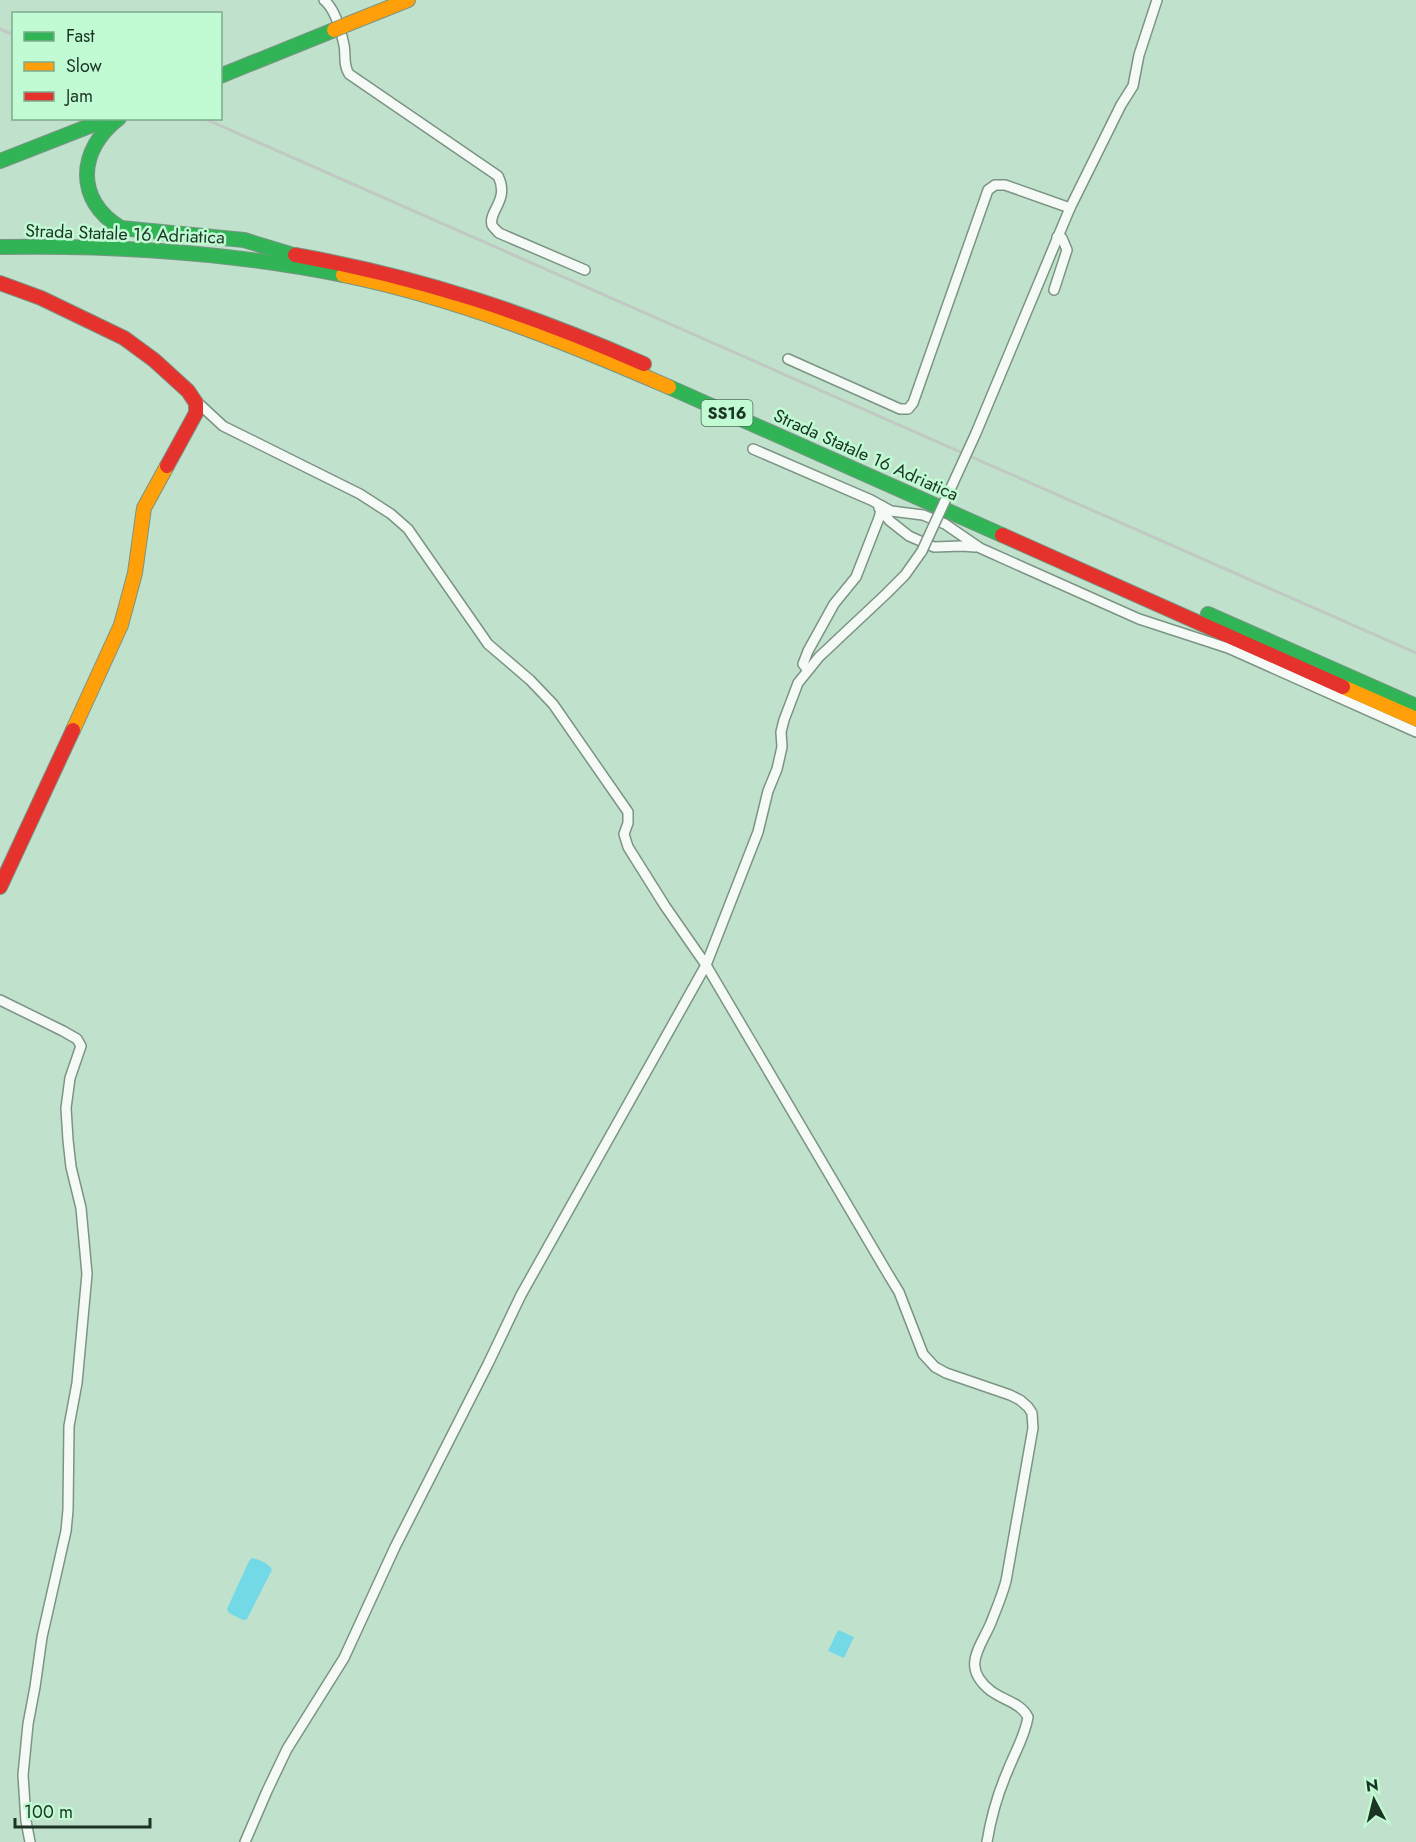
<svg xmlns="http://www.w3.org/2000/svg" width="1416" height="1842" viewBox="0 0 1416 1842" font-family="Jost,sans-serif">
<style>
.water{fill:#74d9e6}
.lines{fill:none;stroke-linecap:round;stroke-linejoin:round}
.street-casing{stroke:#7b9484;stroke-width:12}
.fast-casing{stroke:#7b9484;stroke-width:16}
.slow-casing{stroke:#7b9484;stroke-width:16}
.jam-casing{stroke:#7b9484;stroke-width:16}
.street{stroke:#f6faf7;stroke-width:9}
.fast{stroke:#30b455;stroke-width:14}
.slow{stroke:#ff9f0a;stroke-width:14}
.jam{stroke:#e5322d;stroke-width:14}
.rail{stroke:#c0c9c3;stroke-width:3}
.street-bridge-casing{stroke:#7b9484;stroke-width:12;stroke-linecap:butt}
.slow-bridge-casing{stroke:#7b9484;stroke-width:16;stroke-linecap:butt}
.street-bridge{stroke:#f6faf7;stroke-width:9}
.slow-bridge{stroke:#ff9f0a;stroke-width:14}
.labels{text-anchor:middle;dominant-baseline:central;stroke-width:5;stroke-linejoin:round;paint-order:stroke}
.shield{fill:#c0fbd3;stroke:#4d7059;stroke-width:1.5}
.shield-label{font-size:16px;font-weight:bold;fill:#1c3425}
.street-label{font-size:18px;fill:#1c3425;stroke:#c0fbd3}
</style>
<rect width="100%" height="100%" fill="#c0e1cb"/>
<g class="water">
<path d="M252 1558C258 1559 269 1563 272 1570L247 1619 243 1620 229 1613 227 1609 249 1561Z"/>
<path d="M838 1630 854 1637 844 1658 828 1651Z"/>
</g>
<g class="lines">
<g class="street-casing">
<g id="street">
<path d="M324 0C335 9 341 31 344 45 346 55 343 65 349 74L498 176C510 200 488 211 492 225 493 227 497 231 499 233L585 270"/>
<path d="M1054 290 1067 250 1062 238 1057 237"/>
<path d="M788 359 900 409H908L913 403 988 190 995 185H1005L1070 208"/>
<path d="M195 400 223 426 360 494 391 514 408 529 488 644 530 680 553 704 628 812V823L624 834 628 847 665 906 706 965 888 1274 899 1292 923 1354 935 1367 946 1373 1010 1395 1020 1400 1028 1407 1032 1413 1033 1428 1006 1581C1002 1596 996 1610 990 1625 978 1651 962 1668 991 1691 1003 1700 1021 1703 1028 1717 1025 1736 1015 1752 1008 1770 998 1793 991 1817 987 1842"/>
<path d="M976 433 1070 208 1121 105 1133 86 1139 55 1157 0"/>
<path d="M753 449 871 500 891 511 923 515 945 524 980 548 1139 619 1228 648 1416 732"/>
<path d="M879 508 890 521 909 536 934 547 962 546 975 547"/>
<path d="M808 670 803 664 808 651 834 604 856 577 879 518 882 506"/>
<path d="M0 1000 63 1031 77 1039 81 1046 70 1078 66 1108 68 1140 71 1167 81 1208 87 1274 77 1383 69 1426 68 1510 66 1531 42 1637 35 1687 28 1724 23 1775 26 1821 30 1842"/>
<path d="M245 1842 267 1791 287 1749 344 1658 395 1547 488 1364 521 1295 706 965 758 832 768 791 777 769 782 747 781 732 784 720 798 683 819 657 886 594 905 575 922 551"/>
</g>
</g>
<g class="fast-casing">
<g id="fast">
<path d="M220 76 334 30"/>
<path d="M119 118C78 149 74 200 121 228L244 240 293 255"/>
<path d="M0 161 110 118"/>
<path d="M0 247C116 245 229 252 343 275"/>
<path d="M669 387 1002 535"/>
<path d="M1208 614 1416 706"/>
</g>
</g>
<g class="slow-casing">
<g id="slow">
<path d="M348 24 408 0"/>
<path d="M343 275C456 298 563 341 669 387"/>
<path d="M1343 687 1416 719"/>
<path d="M73 730 121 625 135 573 144 508 167 466"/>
</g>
</g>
<g class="jam-casing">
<g id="jam">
<path d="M295 255C420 277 528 313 644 364"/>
<path d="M0 283 41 298 124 338 154 360 188 391 196 403V413L167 466"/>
<path d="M1002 535 1343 687"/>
<path d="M0 887 73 730"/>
</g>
</g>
<use href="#street" class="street"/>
<use href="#fast" class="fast"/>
<use href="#slow" class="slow"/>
<use href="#jam" class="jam"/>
<g class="rail">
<path d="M0 29 14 35"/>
<path d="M203 118 1416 653"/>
</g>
<g class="street-bridge-casing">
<path id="street-bridge" d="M922 551 976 433"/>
</g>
<g class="slow-bridge-casing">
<path id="slow-bridge" d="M334 30 348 24"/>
</g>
<use href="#street-bridge" class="street-bridge"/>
<use href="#slow-bridge" class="slow-bridge"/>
</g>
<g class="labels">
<rect class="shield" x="701.5" y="400" width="51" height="26" rx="4.5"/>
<g class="shield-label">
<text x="727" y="413">SS16</text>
</g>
<g class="street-label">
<text transform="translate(125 234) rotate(2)">Strada Statale 16 Adriatica</text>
<text transform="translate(866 455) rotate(24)">Strada Statale 16 Adriatica</text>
</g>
</g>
<rect x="12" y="12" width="210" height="108" fill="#c0fbd3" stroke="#7eab8d" stroke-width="1.5"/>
<rect x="24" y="32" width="30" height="9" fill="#30b455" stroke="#7eab8d" stroke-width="1.5"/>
<text x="66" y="42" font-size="18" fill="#1c3425">Fast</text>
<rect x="24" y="62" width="30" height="9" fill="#ff9f0a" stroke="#7eab8d" stroke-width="1.5"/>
<text x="66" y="72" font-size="18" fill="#1c3425">Slow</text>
<rect x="24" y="92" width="30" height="9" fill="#e5322d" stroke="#7eab8d" stroke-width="1.5"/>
<text x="66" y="102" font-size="18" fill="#1c3425">Jam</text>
<g transform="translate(1374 1800) rotate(353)" stroke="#c0fbd3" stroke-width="4.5" paint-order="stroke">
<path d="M0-4.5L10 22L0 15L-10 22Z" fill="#1c3425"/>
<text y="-9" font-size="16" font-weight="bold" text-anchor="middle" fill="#1c3425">N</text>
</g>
<path d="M15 1818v9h135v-9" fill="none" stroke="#1c3425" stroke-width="3"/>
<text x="24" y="1818" font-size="18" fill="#1c3425" stroke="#c0fbd3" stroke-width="4.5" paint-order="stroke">100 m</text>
</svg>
